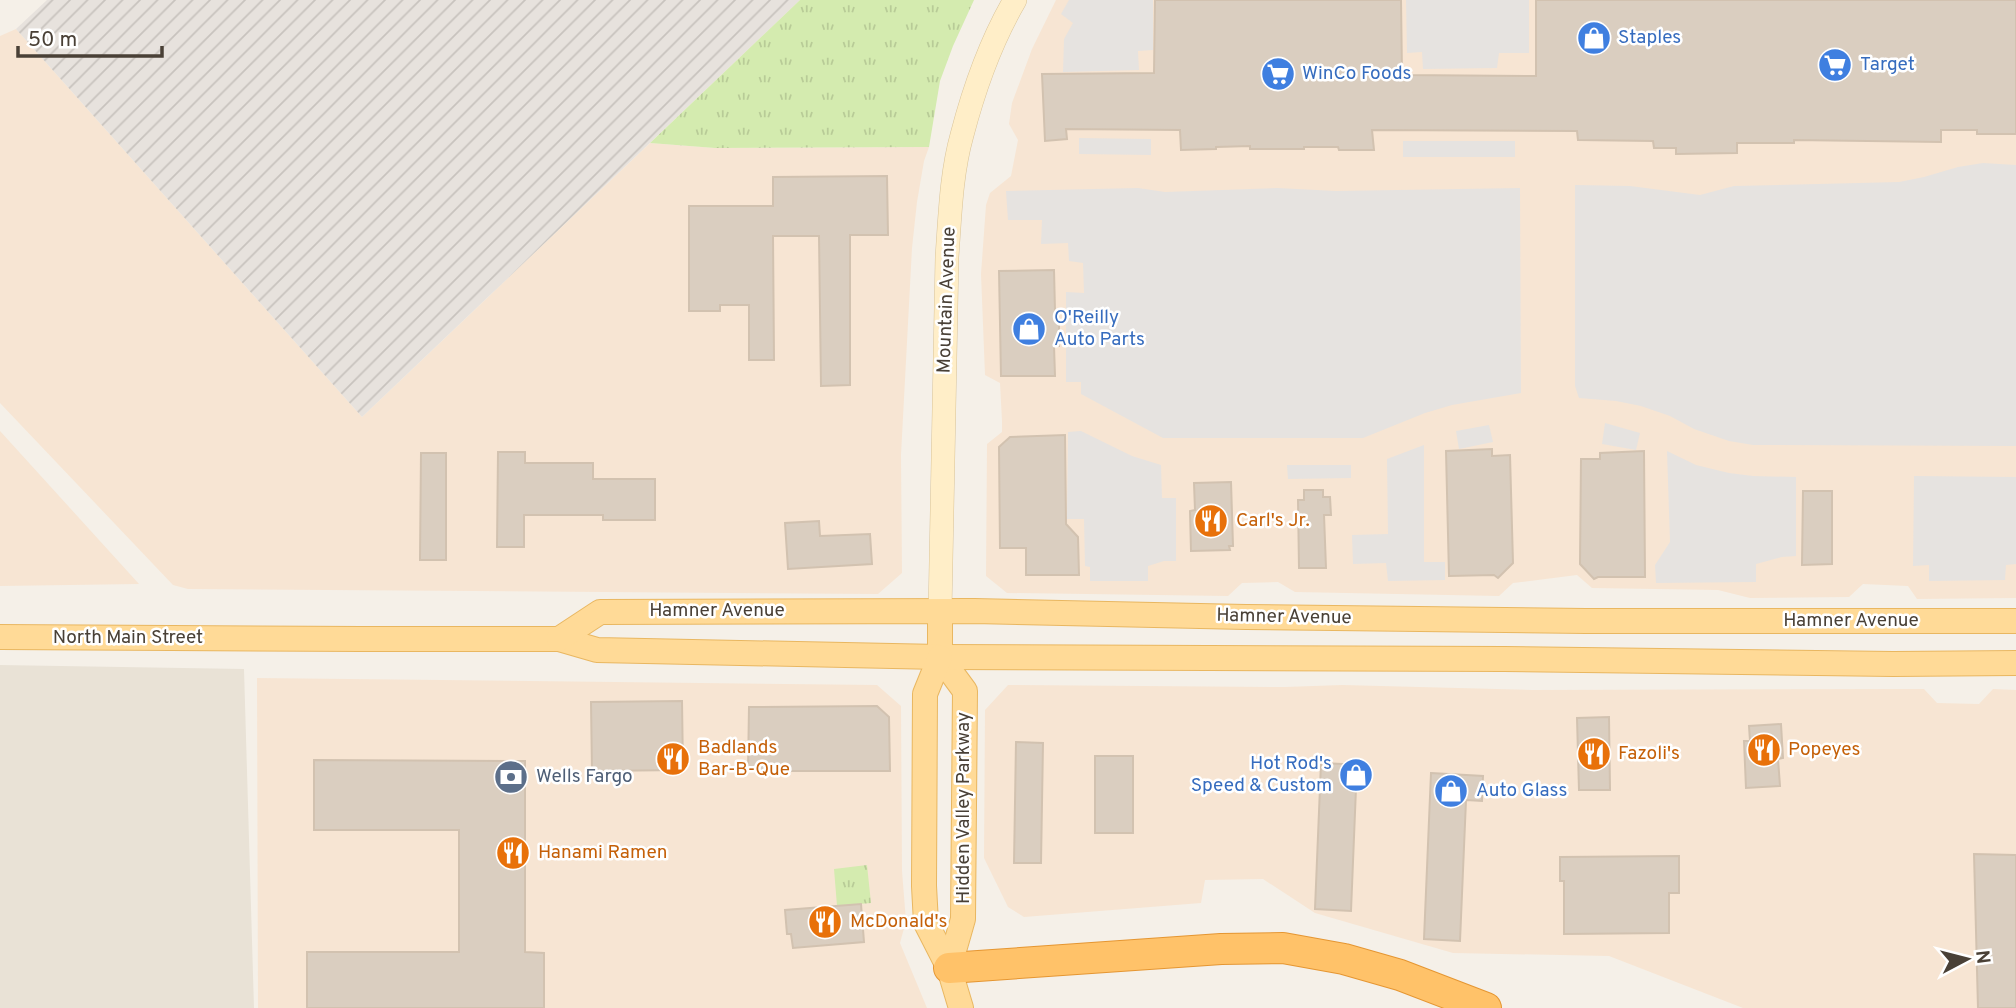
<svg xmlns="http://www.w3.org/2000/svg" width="2016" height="1008" viewBox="0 0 2016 1008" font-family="Overpass,sans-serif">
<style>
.residential{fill:#e9e2d6}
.commercial{fill:#f7e5d3}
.industrial{fill:url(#industrial-furrows)}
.grass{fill:url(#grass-tufts)}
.parking{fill:#e6e3e0}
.building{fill:#dacec0;stroke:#d2c2b0;stroke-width:2}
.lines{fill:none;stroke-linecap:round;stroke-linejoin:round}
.secondary-casing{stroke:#dac498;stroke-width:24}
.primary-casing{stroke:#e9b761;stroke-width:26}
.motorway-casing{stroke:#e59632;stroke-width:32}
.secondary{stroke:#ffeec8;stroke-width:23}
.primary{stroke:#ffda97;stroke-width:24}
.motorway{stroke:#ffc269;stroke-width:30}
.labels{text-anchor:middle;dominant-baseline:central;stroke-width:5;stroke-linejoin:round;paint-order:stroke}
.shop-label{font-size:19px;fill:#366cbe;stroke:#fff;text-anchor:start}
.street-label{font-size:19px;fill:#494036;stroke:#fff}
.food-label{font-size:19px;fill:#c56008;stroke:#fff;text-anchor:start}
.service-label{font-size:19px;fill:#4e5e75;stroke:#fff;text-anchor:start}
</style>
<defs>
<pattern id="industrial-furrows" width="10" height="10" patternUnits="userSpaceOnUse" patternTransform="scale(1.75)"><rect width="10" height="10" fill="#e7e2dd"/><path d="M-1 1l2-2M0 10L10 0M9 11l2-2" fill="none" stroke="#c8c3be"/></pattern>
<pattern id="grass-tufts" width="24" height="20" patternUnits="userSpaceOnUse" patternTransform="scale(1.75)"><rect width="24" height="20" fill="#d4ebaf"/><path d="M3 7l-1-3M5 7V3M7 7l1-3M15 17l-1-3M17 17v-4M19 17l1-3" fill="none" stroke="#b8cb97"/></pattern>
</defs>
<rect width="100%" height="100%" fill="#f5f0e8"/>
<path class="residential" d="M0 665 244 669 254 1008H0Z"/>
<g class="commercial">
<path d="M1056 0H2016V598L1917 599 1908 586 1863 584 1849 597 1750 598 1718 590 1592 588 1577 575 1513 583 1499 596 1295 592 1278 582 1242 583 1228 596 1007 593 986 576 987 444 1002 432V421L1000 383 985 375 981 274 986 205 990 193 1011 176 1018 140 1009 124 1012 103 1032 49Z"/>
<path d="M16 29 362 417 650 143 715 148 929 147 924 161 917 202 912 248 901 455 902 573 878 594 188 589 173 585 0 403V36Z"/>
<path d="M0 431 139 584 0 586Z"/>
<path d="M257 678 877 685 901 706 902 871 906 921 900 943 927 1008H258Z"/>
<path d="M1008 685 1285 687 1342 685 1532 690 1924 689 1937 703 1979 704 1993 689 2016 690V1008H1743L1609 956 1453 953 1315 913 1263 879 1205 880 1201 903 1024 917 1008 907 984 858 985 710Z"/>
</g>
<path class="industrial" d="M47 0H800L362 417 16 29Z"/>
<g class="grass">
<path d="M800 0H974L953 46 940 81 929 147 715 148 650 143Z"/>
<path d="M867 865 871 903 837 906 834 869Z"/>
</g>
<g class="parking">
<path d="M1069 0H1153V50L1138 51 1139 70 1063 72 1064 39 1073 23 1061 14Z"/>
<path d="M1406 0H1529V53H1499L1497 68 1423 69 1422 52 1407 53Z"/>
<path d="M1079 138 1151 139V155L1079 154Z"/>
<rect x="1403" y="141" width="112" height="16"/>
<path d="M1983 163 2016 165V446L1753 445 1729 441 1694 429 1670 416 1641 406 1616 401 1579 398 1575 386V185L1630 186 1700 195 1734 186 1899 182 1924 177 1958 167Z"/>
<path d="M1138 188 1165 192 1277 188 1336 191 1520 188 1521 393 1452 405 1425 413 1363 438H1163L1081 394V382H1066V292L1084 293 1083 263 1069 261 1068 243 1041 244 1042 220H1008L1006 191Z"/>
<path d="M1605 423 1640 433 1636 450 1602 444Z"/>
<path d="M1489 425 1493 442 1459 449 1456 431Z"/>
<path d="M1081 431 1132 456 1161 465 1162 498H1176V561H1164L1148 566V581H1090V567L1085 566 1084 519H1067L1068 432Z"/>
<path d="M1424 445V562H1445V580L1388 581 1386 563 1353 564 1352 535 1388 534 1387 459Z"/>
<path d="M1667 451 1696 465 1729 473 1753 476 1796 477V556L1782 557 1756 564V582L1656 583 1655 565 1670 542Z"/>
<path d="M1287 465H1351V478L1288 479Z"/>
<path d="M1914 476 2016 477V564L2006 565 2005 580 1929 581V565L1913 566Z"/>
</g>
<g class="building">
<path d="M1155 0H1401L1402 75 1536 76V0H2016V134H1977V130H1941V142L1794 140V143H1737V153L1676 154V148H1654L1653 141 1578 140 1577 131 1372 130 1374 150H1339L1338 147H1304V149H1250V146L1216 147V149L1181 150 1180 130 1066 129 1067 139 1045 141 1042 74 1154 73Z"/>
<path d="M887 176 888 235H850V385L821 386 819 236H773L774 360H749V305H720V311H689V206H773V177Z"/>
<path d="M1054 270 1055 311H1059V346H1054L1055 376H1001L999 271Z"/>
<path d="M1065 435 1066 524 1078 537 1079 575H1026V548H1000L999 447 1010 437Z"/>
<path d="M1492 449V456L1510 455 1513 563 1498 578 1494 575 1449 576 1446 451Z"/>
<path d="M1644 451 1645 577H1598L1594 579 1580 564 1581 459H1600V453Z"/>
<path d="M498 452H525V463H593V479H655V520H603V515H524V547H497Z"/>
<path d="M421 453H446V560H420Z"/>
<path d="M1231 482 1233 546H1229L1230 550 1191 551 1190 511 1195 510 1194 483Z"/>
<path d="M1304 490H1323V497H1330L1331 515H1324L1326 568H1299L1298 500H1304Z"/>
<path d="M1803 491H1832V564L1802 565Z"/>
<path d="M819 521 820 536 870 534 872 564 788 569 785 523Z"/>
<path d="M682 701 683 770 592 771 591 702Z"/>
<path d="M877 706 889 717 890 771H748L749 707Z"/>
<path d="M1609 717 1610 790H1579L1577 718Z"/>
<path d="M1781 724 1783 758 1778 759 1780 786 1746 788 1744 741H1750L1749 726Z"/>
<path d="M1016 742 1043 743 1041 863H1014Z"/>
<rect x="1095" y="756" width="38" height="77"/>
<path d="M314 760 525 761V952L544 953V1008H307V952H459V830H314Z"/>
<path d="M1321 763 1364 765 1363 788H1356L1351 911 1315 909Z"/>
<path d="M1431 773 1483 776 1482 801 1466 800 1460 941 1424 939Z"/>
<path d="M1974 854 2016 855V1008H1978Z"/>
<path d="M1679 856V893H1669V933L1564 934V881H1560V857Z"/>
<path d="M861 904 864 942 793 948 791 934H787L785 910Z"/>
</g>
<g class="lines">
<g class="secondary-casing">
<path id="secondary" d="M940 612 947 257C950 217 951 174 962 135 974 89 991 41 1015 0"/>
</g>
<g class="primary-casing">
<g id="primary">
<path d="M940 612V657L965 691 963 919 949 968"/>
<path d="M0 637 362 639H559L597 650 940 657 1504 659 1893 664 2016 663"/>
<path d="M559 639 600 612 974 611 1246 617 1586 621H2016"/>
<path d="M940 657 925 694 924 886 926 923 949 968 961 1008"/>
</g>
</g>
<g class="motorway-casing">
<path id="motorway" d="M949 968 1221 949 1283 948 1344 959 1400 975 1486 1008"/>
</g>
<use href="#secondary" class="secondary"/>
<use href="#primary" class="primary"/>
<use href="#motorway" class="motorway"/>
</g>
<defs>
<g id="shop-disc" transform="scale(1.75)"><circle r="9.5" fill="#3f7fe0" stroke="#fff"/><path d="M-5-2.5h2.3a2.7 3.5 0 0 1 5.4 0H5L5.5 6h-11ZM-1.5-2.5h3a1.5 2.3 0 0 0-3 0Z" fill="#fff"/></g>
<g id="supermarket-disc" transform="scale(1.75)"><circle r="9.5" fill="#3f7fe0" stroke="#fff"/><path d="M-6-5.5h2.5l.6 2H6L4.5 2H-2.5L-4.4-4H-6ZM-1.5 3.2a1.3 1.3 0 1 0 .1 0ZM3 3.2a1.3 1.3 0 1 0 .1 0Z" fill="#fff"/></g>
<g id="restaurant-disc" transform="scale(1.75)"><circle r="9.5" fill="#e8710a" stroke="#fff"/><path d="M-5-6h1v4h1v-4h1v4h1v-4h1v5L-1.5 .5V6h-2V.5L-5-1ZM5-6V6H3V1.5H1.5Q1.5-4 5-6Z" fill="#fff"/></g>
<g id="bank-disc" transform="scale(1.75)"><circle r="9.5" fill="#5c6f8a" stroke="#fff"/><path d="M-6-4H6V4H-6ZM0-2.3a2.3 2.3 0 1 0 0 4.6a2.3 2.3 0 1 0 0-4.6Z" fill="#fff"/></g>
</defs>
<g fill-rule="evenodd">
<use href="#shop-disc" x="1594" y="38"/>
<use href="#supermarket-disc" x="1835" y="65"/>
<use href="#supermarket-disc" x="1278" y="74"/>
<use href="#shop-disc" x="1029" y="329"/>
<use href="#restaurant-disc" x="1211" y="521"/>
<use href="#restaurant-disc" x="1764" y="750"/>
<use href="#restaurant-disc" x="1594" y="754"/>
<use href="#restaurant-disc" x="673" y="759"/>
<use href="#shop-disc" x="1356" y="775"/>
<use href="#bank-disc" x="511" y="777"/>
<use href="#shop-disc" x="1451" y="791"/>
<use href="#restaurant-disc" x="513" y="853"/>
<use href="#restaurant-disc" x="825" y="922"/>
</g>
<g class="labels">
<g class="shop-label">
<text x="1618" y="38">Staples</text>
<text x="1860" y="65">Target</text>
<text x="1302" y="74">WinCo Foods</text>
<text x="1054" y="318">O'Reilly<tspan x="1054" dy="22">Auto Parts</tspan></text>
<text x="1332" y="764" text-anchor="end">Hot Rod's<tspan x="1332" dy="22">Speed &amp; Custom</tspan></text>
<text x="1476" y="791">Auto Glass</text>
</g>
<g class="street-label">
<text transform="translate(947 300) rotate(-88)">Mountain Avenue</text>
<text x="717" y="611">Hamner Avenue</text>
<text transform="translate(1284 617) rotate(1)">Hamner Avenue</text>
<text x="1851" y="621">Hamner Avenue</text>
<text x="128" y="638">North Main Street</text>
<text transform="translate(964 808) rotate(-90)">Hidden Valley Parkway</text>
</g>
<g class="food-label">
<text x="1236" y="521">Carl's Jr.</text>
<text x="698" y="748">Badlands<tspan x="698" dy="22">Bar-B-Que</tspan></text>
<text x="1788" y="750">Popeyes</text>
<text x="1618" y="754">Fazoli's</text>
<text x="538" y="853">Hanami Ramen</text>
<text x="850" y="922">McDonald's</text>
</g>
<g class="service-label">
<text x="536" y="777">Wells Fargo</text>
</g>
</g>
<g transform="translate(1967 959) rotate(83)" stroke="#ffffff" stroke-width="5" paint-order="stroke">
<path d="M0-5L12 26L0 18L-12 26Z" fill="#494036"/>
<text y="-10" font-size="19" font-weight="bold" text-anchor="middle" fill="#494036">N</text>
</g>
<path d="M18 46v10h144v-10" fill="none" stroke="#494036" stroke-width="3.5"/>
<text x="28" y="46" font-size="21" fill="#494036" stroke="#ffffff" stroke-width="5" paint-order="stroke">50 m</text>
</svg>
